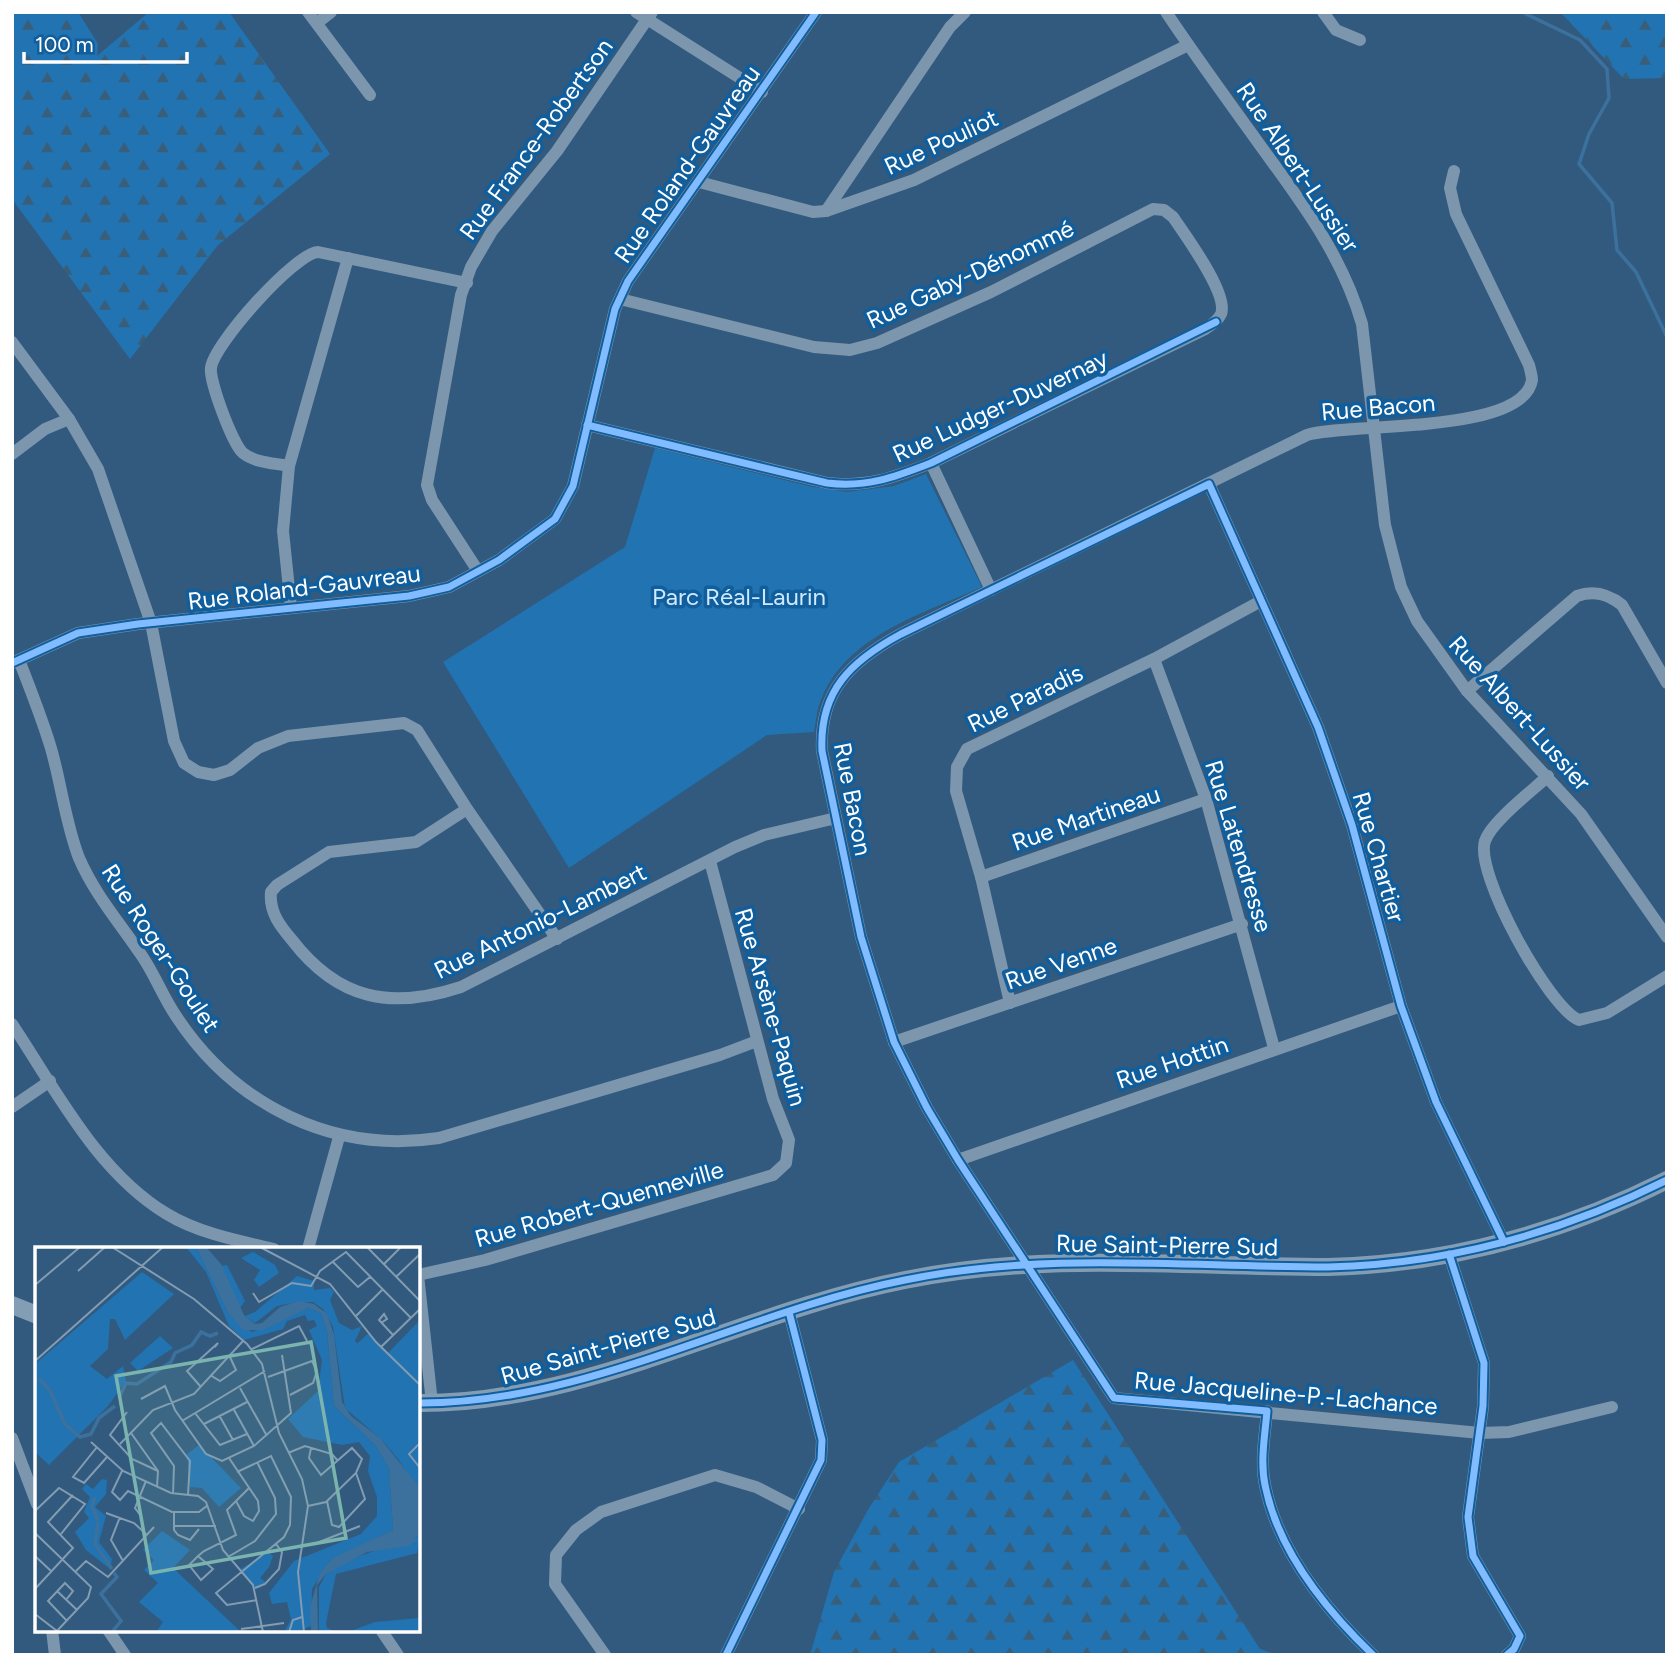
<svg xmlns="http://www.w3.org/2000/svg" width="1679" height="1667" viewBox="0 0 1679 1667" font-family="Figtree,sans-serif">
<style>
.forest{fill:url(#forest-firs)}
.park{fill:#2273b2}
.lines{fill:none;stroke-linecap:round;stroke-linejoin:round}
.stream{stroke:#3c719d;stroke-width:3.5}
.street{stroke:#7c96ae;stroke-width:12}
.secondary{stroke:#839db4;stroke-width:18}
.cycleway-casing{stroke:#115e9d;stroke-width:11}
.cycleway{stroke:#80bcff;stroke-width:7}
.labels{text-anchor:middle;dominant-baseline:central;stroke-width:7;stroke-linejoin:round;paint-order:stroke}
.street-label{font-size:24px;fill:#fff;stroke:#115e9d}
.park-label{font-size:24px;fill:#cfeafe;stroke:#115e9d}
.inset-river{fill:none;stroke:#3c719d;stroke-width:3.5}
.inset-road{fill:none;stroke:#839cb2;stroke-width:2}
.view{fill:#7bb4af;fill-opacity:0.15;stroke:#7bb4af;stroke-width:3.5}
.inset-edge{fill:none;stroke:#fff;stroke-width:3.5}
</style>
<defs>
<pattern id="forest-firs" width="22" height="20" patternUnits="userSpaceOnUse" patternTransform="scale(1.75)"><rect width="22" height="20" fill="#2273b2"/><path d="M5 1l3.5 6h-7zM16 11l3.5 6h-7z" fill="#395e7a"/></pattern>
</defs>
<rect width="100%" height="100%" fill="#315a7e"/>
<g class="forest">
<path d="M12 12H78L98 44 97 56 149 12H229L330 154 218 245 130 359 12 199Z"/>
<path d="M1560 12H1667V78L1624 79Z"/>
<path d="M1073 1360 1260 1649 1277 1655H810L834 1572 869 1508 899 1462Z"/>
</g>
<path class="park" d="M655 448 813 487 847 492 894 486 926 474 982 587C925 613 846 635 821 700 817 709 816 721 814 732L767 735 569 868 443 662 625 547Z"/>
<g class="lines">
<path class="stream" d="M1522 12 1580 40 1607 69 1609 98 1589 134 1579 164 1612 203 1617 250 1636 272 1667 337"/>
<g class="street">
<path d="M308 12 370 95"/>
<path d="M636 12 762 92"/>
<path d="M1166 12C1198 60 1232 106 1265 152 1305 207 1343 258 1362 324L1385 525 1401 587 1417 621 1467 691 1581 814 1667 937"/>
<path d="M1323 12 1336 30 1360 40"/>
<path d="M317 23 331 12"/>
<path d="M1454 171 1450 188 1456 214 1529 365C1530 369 1532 376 1532 380 1523 435 1349 422 1307 435L901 634C851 661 819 691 822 751L861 937 894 1042 927 1108 958 1160 1114 1398 1480 1433 1509 1432 1612 1407"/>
<path d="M699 182 813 212 826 211 914 180 1188 45"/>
<path d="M826 211 950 27 965 12"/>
<path d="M12 342 69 419 98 469 151 623 174 741 184 763 198 772 214 775 230 770 258 748 288 736 404 723 417 730 467 809 557 939"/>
<path d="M587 425 827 483C867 488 895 477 931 463L1205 329C1211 325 1218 321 1221 314 1229 294 1185 235 1173 217L1164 210 1153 209 991 292 877 343 850 350 814 347 620 299"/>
<path d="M12 454 45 429 69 419"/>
<path d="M931 463 991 590"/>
<path d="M289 466C274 463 255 463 243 453 233 445 209 381 211 368 213 345 294 254 318 252L467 283"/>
<path d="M1209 484 1318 727 1352 825 1401 1006 1436 1102 1504 1242"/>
<path d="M478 571 432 500 427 485 461 295 471 267 492 231 557 151 652 12"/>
<path d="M291 608 283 531 289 466 348 258"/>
<path d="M1154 659 1206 799 1274 1048"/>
<path d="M19 660C30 688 41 716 50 745 61 781 65 822 79 858 95 895 120 923 142 956 155 975 163 997 176 1016 235 1106 333 1154 439 1138L720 1055 757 1041"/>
<path d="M12 663 78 633 138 624 409 596 449 587 499 560 555 519 573 486 615 309 628 281 816 12"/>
<path d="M1467 691 1577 596C1594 590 1608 594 1622 605L1667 683"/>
<path d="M1548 776C1532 791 1491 822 1485 841 1474 873 1549 1008 1579 1020L1607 1013 1667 976"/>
<path d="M467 809 416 842 329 852 277 885 271 892C269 912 280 926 292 940 338 1000 391 1010 461 987L735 847 764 835 836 818"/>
<path d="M981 877 1206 799"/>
<path d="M1010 1003 981 877 956 791 957 767 967 749 1154 659 1261 601"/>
<path d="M12 1024C56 1090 97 1172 167 1214 198 1233 239 1241 274 1249"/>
<path d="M894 1042 1242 924"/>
<path d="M12 1107 50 1081"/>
<path d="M958 1160 1401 1006"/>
<path d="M308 1249 339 1137"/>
<path d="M1449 1254 1484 1363 1483 1406 1468 1517 1473 1556 1520 1636 1514 1649 1507 1655"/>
<path d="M418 1275 485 1260 773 1175 786 1163 789 1140 773 1099 710 861"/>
<path d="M418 1275 432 1403"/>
<path d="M1267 1411C1265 1435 1260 1461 1265 1485 1278 1551 1326 1610 1373 1655"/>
<path d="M12 1438 37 1504"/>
<path d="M52 1630 55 1655"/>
<path d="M108 1630 125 1655"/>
<path d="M381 1630 398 1655"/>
<path d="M605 1655 555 1584 556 1555 576 1530 601 1512 715 1475 756 1487 799 1509"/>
<path d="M726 1655 821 1460 822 1440 789 1312"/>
</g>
<g class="secondary">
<path d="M12 1305 37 1315"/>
<path d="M418 1403C588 1404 741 1312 905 1280 1046 1251 1185 1267 1328 1267 1447 1264 1561 1233 1667 1180"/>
</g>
<g class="cycleway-casing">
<g id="cycleway">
<path d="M587 425 827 483C867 488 895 477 931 463L1216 322"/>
<path d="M12 663 78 633 138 624 409 596 449 587 499 560 555 519 573 486 615 309 628 281 816 12"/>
<path d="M1449 1254 1484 1363 1483 1406 1468 1517 1473 1556 1520 1636 1514 1649 1507 1655"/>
<path d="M418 1403C588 1404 741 1312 905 1280 1046 1251 1185 1267 1328 1267 1447 1264 1561 1233 1667 1180"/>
<path d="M726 1655 821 1460 822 1440 789 1312"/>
<path d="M1373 1655C1326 1610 1278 1551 1265 1485 1260 1461 1265 1435 1267 1411L1114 1398 958 1160 927 1108 894 1042 861 937 822 751C819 691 851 661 901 634L1209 484 1318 727 1352 825 1401 1006 1436 1102 1504 1242"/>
</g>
</g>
<use href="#cycleway" class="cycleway"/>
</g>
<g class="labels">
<g class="street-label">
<text transform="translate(536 139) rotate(-54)">Rue France-Robertson</text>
<text transform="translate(941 142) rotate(-25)">Rue Pouliot</text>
<text transform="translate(687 164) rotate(-55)">Rue Roland-Gauvreau</text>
<text transform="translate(1298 167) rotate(56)">Rue Albert-Lussier</text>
<text transform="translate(970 274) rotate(-25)">Rue Gaby-Dénommé</text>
<text transform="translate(1000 406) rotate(-25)">Rue Ludger-Duvernay</text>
<text transform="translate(1378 407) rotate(-5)">Rue Bacon</text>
<text transform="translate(304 587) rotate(-7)">Rue Roland-Gauvreau</text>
<text transform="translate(1025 698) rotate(-26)">Rue Paradis</text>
<text transform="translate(1520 713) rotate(48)">Rue Albert-Lussier</text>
<text transform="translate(853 799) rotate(79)">Rue Bacon</text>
<text transform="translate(1086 818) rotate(-19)">Rue Martineau</text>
<text transform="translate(1239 846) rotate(73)">Rue Latendresse</text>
<text transform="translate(1379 857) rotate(74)">Rue Chartier</text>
<text transform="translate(540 921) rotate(-26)">Rue Antonio-Lambert</text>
<text transform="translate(161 948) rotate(57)">Rue Roger-Goulet</text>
<text transform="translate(1061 963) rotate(-19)">Rue Venne</text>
<text transform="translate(771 1007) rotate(74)">Rue Arsène-Paquin</text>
<text transform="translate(1172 1062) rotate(-19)">Rue Hottin</text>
<text transform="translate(599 1204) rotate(-16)">Rue Robert-Quenneville</text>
<text transform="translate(1167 1245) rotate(1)">Rue Saint-Pierre Sud</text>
<text transform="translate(608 1346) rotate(-16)">Rue Saint-Pierre Sud</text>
<text transform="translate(1286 1393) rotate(5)">Rue Jacqueline-P.-Lachance</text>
</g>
<g class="park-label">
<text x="739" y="596">Parc Réal-Laurin</text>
</g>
</g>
<g transform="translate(35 1247)">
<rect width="385" height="385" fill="#315a7e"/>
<path d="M151 0H161L193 66 217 85 273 61 286 66 292 84 299 159 341 199 354 222 358 283 296 313 277 342 276 379 263 385H244L250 384 256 372 252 355 237 357 234 346 259 314 326 287 342 269V250L333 224 335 209 324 195 307 198 268 190 253 172 283 144 287 113 274 83 282 79 279 73 273 74 270 68 252 74 248 82 209 93 194 79 171 25ZM218 5 240 18 244 26 224 40 219 33 225 23 206 11ZM192 18 210 54 205 61 185 19ZM107 25 139 47 90 93 80 72H75L73 102 55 119 72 132 88 119 91 134 73 159 14 218 0 205V117ZM262 29 279 34V43L295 41 299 45 295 53 304 76 317 83 327 79 320 94 336 111 385 130V245L355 200 310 161 298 80 288 62 278 55H263L242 59 220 76 210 69 220 65ZM125 89 138 101 103 124 95 116ZM67 232 72 233 71 247 60 260 71 269 64 295 77 312 75 322 51 303 40 285 54 271 49 265 55 250 47 242 51 237 58 242ZM127 284 155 303 138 321 206 385H121L128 375 104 355 123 336 109 323 119 313 108 303ZM385 288 382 306 301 327 291 376 292 381 302 385H284V340L291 327 316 312ZM385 371V385H313L340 375Z" fill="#2273b2"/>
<path d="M385 73V195L363 212 308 146 341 113 333 119 317 101 334 86 353 106ZM164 198 206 241 184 260 167 241 155 240 152 207ZM233 305 238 309 234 320 225 331 232 336 220 341 204 323Z" fill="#2273b2"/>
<path d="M161 0H171L186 17 209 68 220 77 227 76 245 60 264 54 279 57 292 67 299 88 307 155 316 169 345 191 385 241V287L378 292H385L373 299 332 305 291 327 282 338 283 385 276 384 275 360 285 326 298 311 358 283 354 222 341 199 299 159 292 84 286 66 273 61 228 83H208L193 66Z" fill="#3c719d"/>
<path class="inset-river" d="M4 131 15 144 30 177 45 190 56 187 64 171 80 159M84 151 91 136 102 137 136 115 140 106 157 98 166 85 175 89 183 86M60 250 57 259 63 273M63 275 60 297 77 322M77 385 86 374 66 347 82 330 79 326"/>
<path class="inset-road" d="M77 0 159 52 212 97 227 117 244 186 267 232 273 259 263 325 269 385M225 0 295 37 341 95 385 138M332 0 385 54M297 14 323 40 335 30M349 17 366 0M43 24 70 0M361 30 385 7M0 38 45 0M218 46 224 55 257 36 276 39 285 24 311 5 376 71M321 69 348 42M346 76 352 72 349 67 344 73 358 88M346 100 385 62M217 102 264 79 272 94M0 114 128 0M175 128 185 134 201 123 194 108M233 130 277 114 282 124 278 136 255 148M166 140 152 124 183 96 180 100M205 141 232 189M106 152 130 139 140 163 171 207 187 214 219 199 256 166 247 108M198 161 219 199M92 165 75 188 97 212 123 224M160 166 185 198 212 187M184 168 198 193M147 174 230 124M169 177 212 155M96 186 123 224 122 240M56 195 88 224 136 246 163 249 171 255 188 303 218 338 228 385M385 196 374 207 385 221M85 197 118 163 159 147 208 94M62 200 38 230 49 236 72 210M253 206 270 199 297 207 303 214M194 211 223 254 224 264 218 274 209 269 201 254M87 224 77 245 85 253 93 244 137 265H164L173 258M202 225 236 209 256 250 255 278 249 290 181 346 192 358 222 353M138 247 139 219 116 186 126 176 155 214 153 248M292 254 297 278 304 280 330 252 321 226M273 259 291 255 321 226 327 212 317 201 286 228 274 211 276 201M0 264 24 241 50 257 26 287M139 265V283L143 288 155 293 164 282M71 266 99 276 112 288M106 269 100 261 111 234M85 270 76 293 88 314M139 279H181M0 286 56 340 53 351 21 385M279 297 325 279M0 309 16 324M163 309 178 322 166 333 154 318 163 309 169 304 201 288 192 263 214 241M193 310 220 294 241 267 240 251 222 215M41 324 51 314 73 330 119 280M220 341 230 337 244 322 247 305 241 297M0 342 38 301 13 275 38 248M22 344 42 363M31 353 38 344 30 336 13 354 32 374M0 367 22 384M206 382 249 376M254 385 258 373 267 370"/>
<path class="view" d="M276 95 311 291 116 326 81 129Z"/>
<rect width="385" height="385" class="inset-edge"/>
</g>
<rect width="1679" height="1667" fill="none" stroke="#ffffff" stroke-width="28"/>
<path d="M24 52v10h163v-10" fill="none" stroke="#ffffff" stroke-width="3.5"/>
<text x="35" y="52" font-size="21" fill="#ffffff" stroke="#115e9d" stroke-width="5" paint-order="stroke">100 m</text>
</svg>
